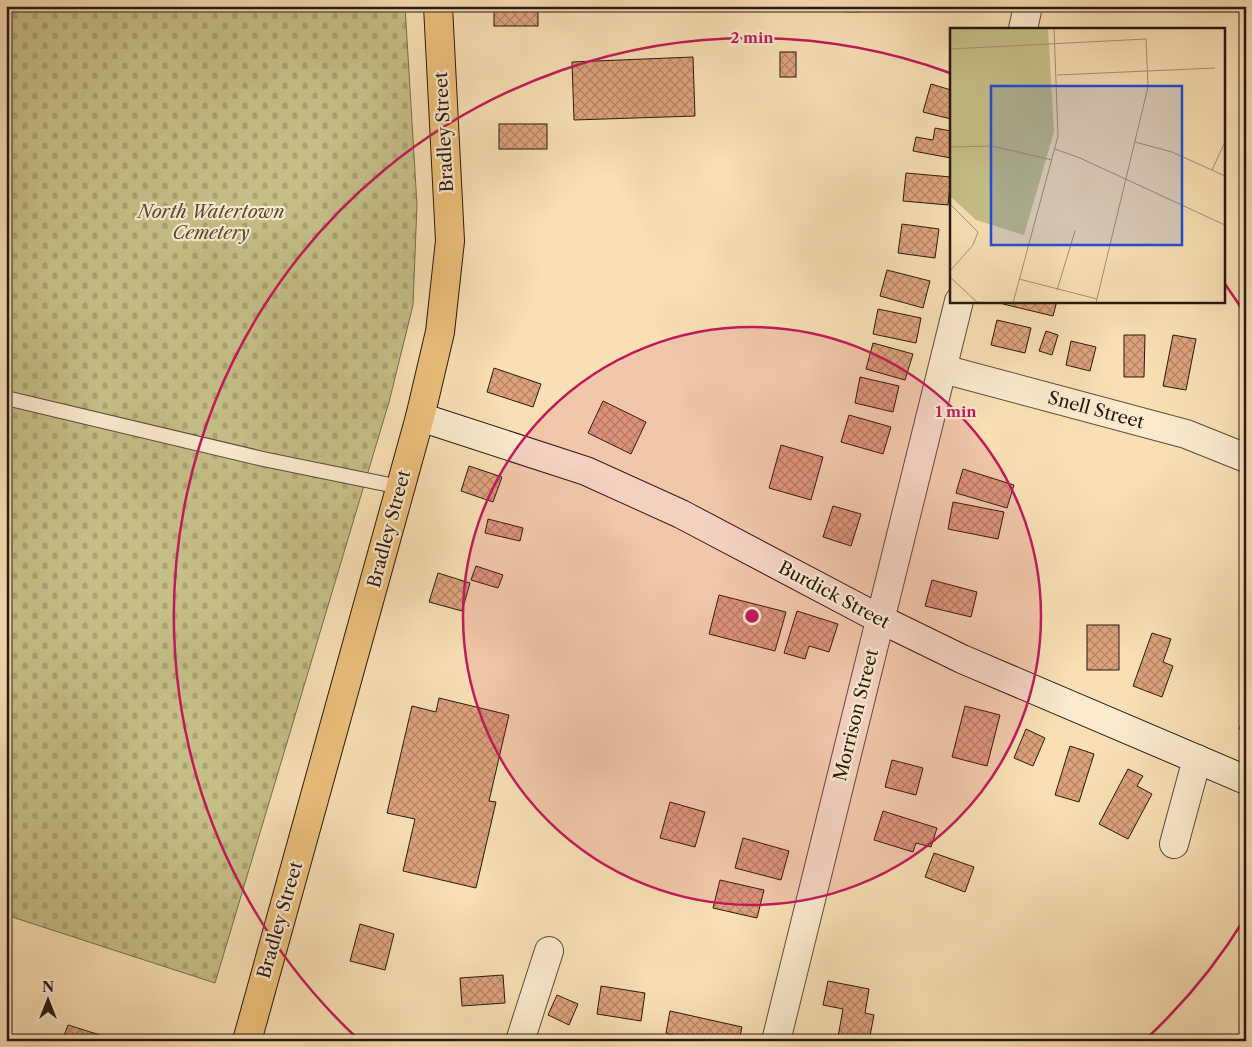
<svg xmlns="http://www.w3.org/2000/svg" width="1252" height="1047" viewBox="0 0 1252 1047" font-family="'Libre Caslon Text',serif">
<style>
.cemetery{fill:url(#cemetery-stones);stroke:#786c4c}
.building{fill:url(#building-cross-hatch);stroke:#2a1810}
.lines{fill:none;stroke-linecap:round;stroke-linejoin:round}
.lane-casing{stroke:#5e4a39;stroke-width:16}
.street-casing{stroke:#5e4a39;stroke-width:30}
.secondary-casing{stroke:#2a1810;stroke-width:30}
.primary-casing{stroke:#2a1810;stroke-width:30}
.lane{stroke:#faeace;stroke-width:14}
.street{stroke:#faeace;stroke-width:28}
.secondary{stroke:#faeace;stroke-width:28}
.primary{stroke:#ecc07a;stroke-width:28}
.ring{fill:none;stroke:#c2185b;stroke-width:2.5}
.labels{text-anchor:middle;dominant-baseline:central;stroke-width:4.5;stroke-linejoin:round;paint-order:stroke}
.street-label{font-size:18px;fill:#2a1810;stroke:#faeace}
.park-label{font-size:18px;font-style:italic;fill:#584a34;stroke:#faeace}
.inset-road{fill:none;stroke:#a68f72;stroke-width:1}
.view{fill:#1d4ed8;fill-opacity:0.15;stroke:#1d4ed8;stroke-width:2.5}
.inset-edge{fill:none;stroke:#2a1810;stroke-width:2.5}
.centre{fill:#c2185b;stroke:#faeace;stroke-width:2.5}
.ring-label{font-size:15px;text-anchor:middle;font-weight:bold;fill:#c2185b;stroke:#faeace;stroke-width:4.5;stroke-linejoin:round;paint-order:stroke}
</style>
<defs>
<pattern id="cemetery-stones" width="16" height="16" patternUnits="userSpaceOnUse" patternTransform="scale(1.25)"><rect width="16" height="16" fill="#c5bf87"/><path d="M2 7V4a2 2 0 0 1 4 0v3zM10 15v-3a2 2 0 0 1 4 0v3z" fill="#a9a374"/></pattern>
<pattern id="building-cross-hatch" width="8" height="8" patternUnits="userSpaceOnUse" patternTransform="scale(1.25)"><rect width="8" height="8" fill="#dea37d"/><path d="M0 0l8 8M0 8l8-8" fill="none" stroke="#b48465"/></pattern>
</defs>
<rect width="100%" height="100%" fill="#f8dfb4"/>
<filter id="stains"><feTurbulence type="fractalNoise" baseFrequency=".004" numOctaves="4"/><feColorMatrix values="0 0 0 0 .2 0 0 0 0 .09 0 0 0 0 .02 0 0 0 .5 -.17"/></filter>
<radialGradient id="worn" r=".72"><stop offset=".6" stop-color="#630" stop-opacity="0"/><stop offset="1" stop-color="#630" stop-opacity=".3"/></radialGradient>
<path class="cemetery" d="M6 6H405L417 205 413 305 389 402 215 983 6 915Z"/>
<g class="building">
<rect x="494" y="6" width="44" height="20"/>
<rect x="847" y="6" width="13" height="6"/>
<rect x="780" y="52" width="16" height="25"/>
<path d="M693 57 695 116 574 120 572 62Z"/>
<path d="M931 84 951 90V119L923 112Z"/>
<rect x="499" y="124" width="48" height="25"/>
<path d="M935 128 951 131V158L913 151 916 137 933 140Z"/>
<path d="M906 173 951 177 948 205 903 201Z"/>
<path d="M902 224 939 229 935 258 898 253Z"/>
<path d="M887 270 930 281 923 308 880 296Z"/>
<path d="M1004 301H1057L1053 316 1003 304Z"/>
<path d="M878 309 921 318 916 343 873 334Z"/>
<path d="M997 320 1031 328 1025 353 991 345Z"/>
<path d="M1046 331 1058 335 1052 355 1039 351Z"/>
<path d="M1124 335H1145L1144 377H1124Z"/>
<path d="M1173 335 1196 339 1186 390 1163 386Z"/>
<path d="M1071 341 1096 347 1090 371 1066 365Z"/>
<path d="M873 343 913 354 905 380 866 369Z"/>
<path d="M494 368 541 384 533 407 487 392Z"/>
<path d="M860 377 899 386 893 412 855 403Z"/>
<path d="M603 401 646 422 631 454 588 433Z"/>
<path d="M849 415 891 427 883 454 841 442Z"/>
<path d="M781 445 823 457 811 500 769 488Z"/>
<path d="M469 466 502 477 493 502 461 491Z"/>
<path d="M963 469 1014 485 1007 508 956 493Z"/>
<path d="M953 502 1004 512 998 539 948 529Z"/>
<path d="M833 506 861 514 851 546 823 537Z"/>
<path d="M488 519 523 528 520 541 485 533Z"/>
<path d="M476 566 503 575 498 588 471 580Z"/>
<path d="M438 573 470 583 462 611 429 602Z"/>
<path d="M932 580 977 592 971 617 925 606Z"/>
<path d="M719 595 786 612 775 651 709 634Z"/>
<path d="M797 611 838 624 829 652 809 646 805 659 784 653Z"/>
<rect x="1087" y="625" width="32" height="45"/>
<path d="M1152 633 1171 639 1163 662 1173 666 1162 697 1133 686Z"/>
<path d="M439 698 509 715 489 801 496 802 476 888 403 871 415 819 387 813 412 706 436 712Z"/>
<path d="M965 706 1000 715 987 766 952 757Z"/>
<path d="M1246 708V731L1239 729Z"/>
<path d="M1026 729 1045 738 1033 766 1014 758Z"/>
<path d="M1070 746 1094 754 1079 802 1055 795Z"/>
<path d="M892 760 923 768 916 795 885 787Z"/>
<path d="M1128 769 1143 776 1137 786 1152 794 1128 839 1099 824Z"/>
<path d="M670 802 705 812 695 847 660 838Z"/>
<path d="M883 811 937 828 931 847 916 843 913 852 874 840Z"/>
<path d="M743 838 789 851 781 880 735 868Z"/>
<path d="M934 853 974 867 965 892 925 877Z"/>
<path d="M720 880 764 890 757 918 713 908Z"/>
<path d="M360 924 394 934 385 970 350 961Z"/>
<path d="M503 975 505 1003 462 1006 460 978Z"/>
<path d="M828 981 869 989 865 1013 874 1015 869 1041H857L838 1037 843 1009 823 1005Z"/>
<path d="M601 986 645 993 641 1021 597 1014Z"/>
<path d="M557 995 578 1004 569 1025 548 1015Z"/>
<path d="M670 1011 742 1027 739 1041H693L666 1033Z"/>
<path d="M68 1025 100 1035 98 1041H62Z"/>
</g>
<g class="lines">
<g class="lane-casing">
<path id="lane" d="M6 398 263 459 400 487"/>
</g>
<g class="street-casing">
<g id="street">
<path d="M1023 29 1028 6"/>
<path d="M943 369 1186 434 1246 458"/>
<path d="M1174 844 1197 759"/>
<path d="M520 1041 549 951"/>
<path d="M776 1041 959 301"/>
</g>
</g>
<g class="secondary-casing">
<path id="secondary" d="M420 417 586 471 681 514 880 619 962 659 1246 780"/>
</g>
<g class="primary-casing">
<path id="primary" d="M247 1041 420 417 440 332 450 241 438 6"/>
</g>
<use href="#lane" class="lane"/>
<use href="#street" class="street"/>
<use href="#secondary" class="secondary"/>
<use href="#primary" class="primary"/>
</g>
<circle cx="752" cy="616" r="289" fill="#c2185b" fill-opacity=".12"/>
<g class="ring">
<circle cx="752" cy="616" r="289"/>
<path d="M1245 918A578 578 0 0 1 1146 1039M358 1039A578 578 0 0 1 950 73M1225 284A578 578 0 0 1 1245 314"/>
</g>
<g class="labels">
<g class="street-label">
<text transform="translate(444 132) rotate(-93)">Bradley Street</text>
<text transform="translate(1096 410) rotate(15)">Snell Street</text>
<text transform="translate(389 529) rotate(-75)">Bradley Street</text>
<text transform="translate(834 595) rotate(28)">Burdick Street</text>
<text transform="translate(856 715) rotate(-76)">Morrison Street</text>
<text transform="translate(280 920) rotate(-74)">Bradley Street</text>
</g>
<g class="park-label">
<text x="211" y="212">North Watertown<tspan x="211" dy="21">Cemetery</tspan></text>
</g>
</g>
<g transform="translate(950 28)">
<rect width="275" height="275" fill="#f8dfb4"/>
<path d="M0 0H98L104 104 74 207 26 192 0 168Z" fill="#c5bf87"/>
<path class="inset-road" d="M0 21 196 11M107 47 265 40M185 114 222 124 275 148M0 119 42 118 102 132M105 121 130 130 275 197M262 142 275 114M0 176 28 204 23 217 0 243M0 249 28 275M69 251 147 271M107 262 125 203M63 275 108 108 104 0M146 275 198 59 196 11"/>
<path class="view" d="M41 58H232V217H41Z"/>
<rect width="275" height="275" class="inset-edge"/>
</g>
<circle cx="752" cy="616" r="8" class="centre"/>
<g class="ring-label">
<text x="752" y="43">2 min</text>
<text x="956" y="417">1 min</text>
</g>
<rect width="1252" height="1047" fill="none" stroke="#f8dfb4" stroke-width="25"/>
<rect x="8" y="8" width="1237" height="1032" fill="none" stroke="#2a1810" stroke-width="2.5"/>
<rect x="12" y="12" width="1227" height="1022" fill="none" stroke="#2a1810"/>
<g transform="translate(48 1000)" stroke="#faeace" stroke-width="4" paint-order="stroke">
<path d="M0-4L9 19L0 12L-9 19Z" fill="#2a1810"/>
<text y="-8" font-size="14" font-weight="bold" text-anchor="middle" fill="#2a1810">N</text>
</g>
<rect width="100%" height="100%" filter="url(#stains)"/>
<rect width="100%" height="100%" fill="url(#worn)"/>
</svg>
